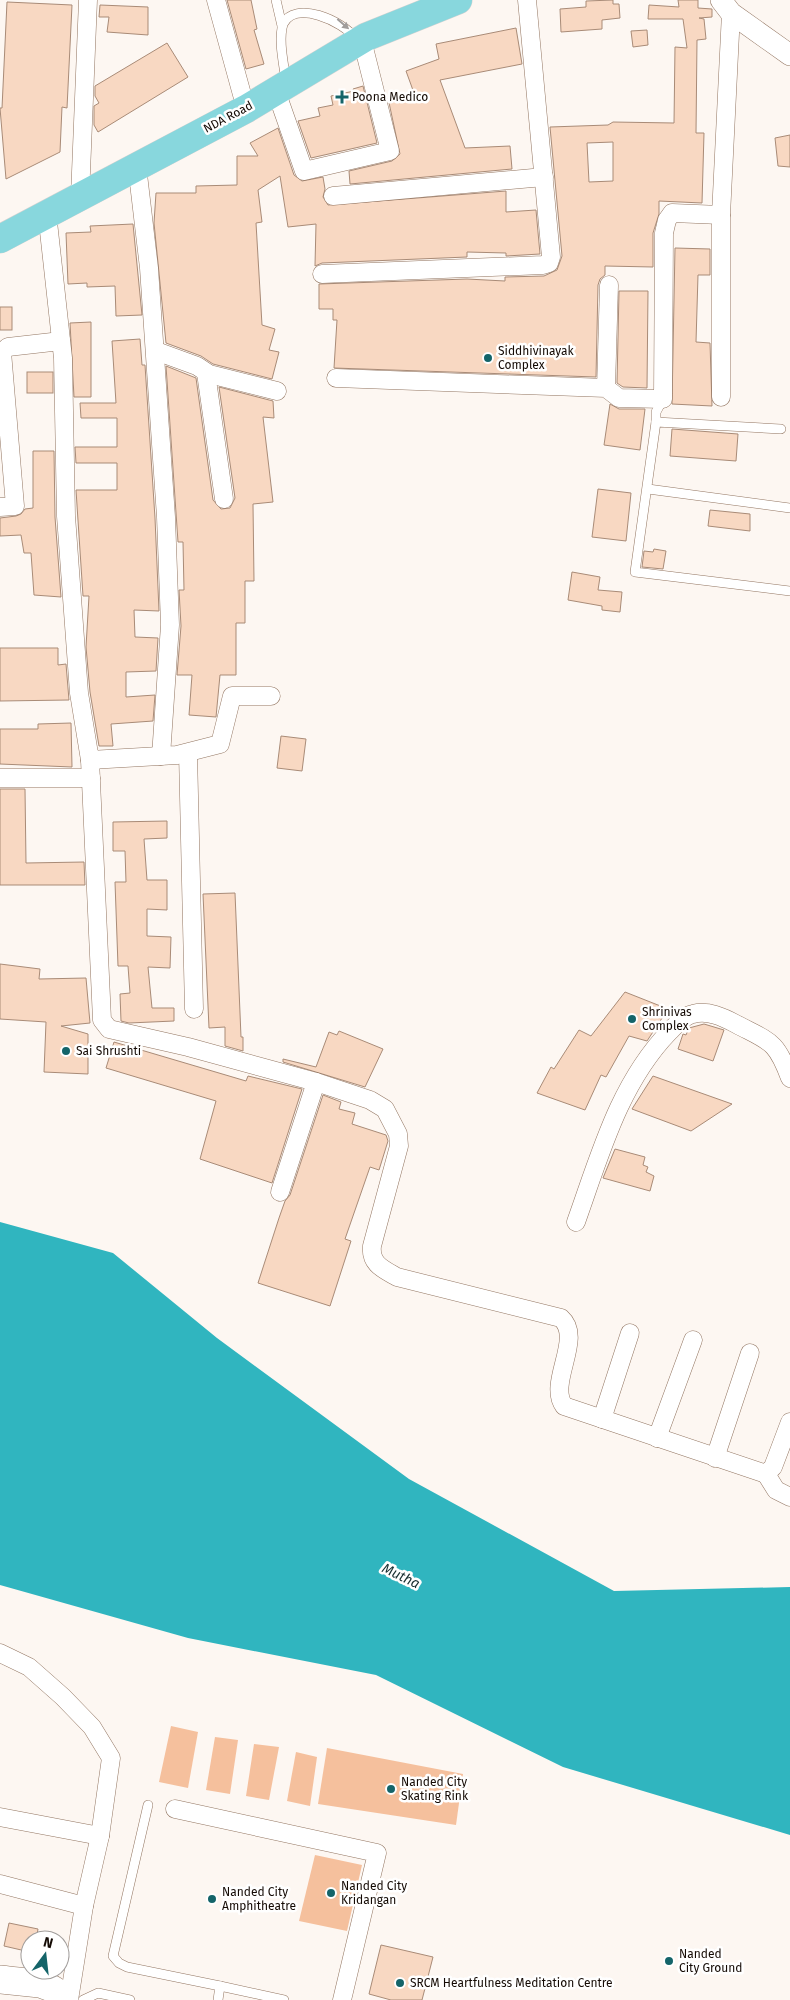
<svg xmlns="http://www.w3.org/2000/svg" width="790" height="2000" viewBox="0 0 790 2000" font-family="'Fira Sans',sans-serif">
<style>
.green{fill:#f5c09d}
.water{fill:#30b5bf}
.building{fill:#f8d8c2;stroke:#a98b77;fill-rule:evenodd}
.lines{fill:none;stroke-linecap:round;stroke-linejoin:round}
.service-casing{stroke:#937662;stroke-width:10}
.minor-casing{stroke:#937662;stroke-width:19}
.tertiary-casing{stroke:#937662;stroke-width:22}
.primary-casing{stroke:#d5d3d2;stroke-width:29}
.service{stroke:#fff;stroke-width:9}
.minor{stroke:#fff;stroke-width:18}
.tertiary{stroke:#fff;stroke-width:21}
.primary{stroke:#88d7dd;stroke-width:28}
.oneway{fill:#a19d9b}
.poi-dot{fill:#146469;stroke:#fff;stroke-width:2}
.labels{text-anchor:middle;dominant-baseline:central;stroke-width:5;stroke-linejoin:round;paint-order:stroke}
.poi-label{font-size:12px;fill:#140a04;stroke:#fff;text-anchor:start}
.street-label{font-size:12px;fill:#140a04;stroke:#fff}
.water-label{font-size:14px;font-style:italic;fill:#182e30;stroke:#fff}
</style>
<rect width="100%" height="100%" fill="#fdf7f2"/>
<g class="green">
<path d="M171 1726 198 1732 188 1788 159 1782Z"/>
<path d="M215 1737 238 1740 230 1794 206 1790Z"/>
<path d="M254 1744 279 1747 269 1800 246 1796Z"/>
<path d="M327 1748 463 1774 456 1825 318 1804Z"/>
<path d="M296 1752 317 1757 310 1806 287 1801Z"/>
<path d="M315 1855 362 1865 347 1931 299 1921Z"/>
</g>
<path class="water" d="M0 1222 113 1253 217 1338 409 1479 614 1591 790 1587V1835L563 1767 376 1675 188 1638 0 1585Z"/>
<g class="building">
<path d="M227 0H251L257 29 254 30 264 64 246 69Z"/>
<path d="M613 0V4H619L620 18 602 20V29L561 32 560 9 586 7V1Z"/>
<path d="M678 0H698V8L712 9V17L699 18 704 19 706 39 697 40 696 133H704L702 203 659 201V214L653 233V267L605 266V275L600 279 598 285 596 377 334 368 337 320H333V309H319V284L467 279 505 281V277L544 276 557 270 562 256 550 127 608 125 613 122 674 123 675 47 687 48 683 19H648L649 5 679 7ZM613 142V181L589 182 587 143Z"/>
<path d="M7 2 72 5 67 108 62 107 60 152 6 179 0 108H2Z"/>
<path d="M100 5 148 7V35L107 32 109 17H99Z"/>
<path d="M516 28 522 64 440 80 465 148 510 146 512 169 350 184 349 171 392 161 400 154 388 98 414 93 406 71 439 59 436 44Z"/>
<path d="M647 30 648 45 633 47 631 31Z"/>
<path d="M167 43 188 77 98 132 94 125V106L99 103 95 96V86Z"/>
<path d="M363 86 377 143 311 158 298 121 320 116 318 108 333 105 331 96 354 91 353 89Z"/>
<path d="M278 128 294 175 302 181 323 177 325 189 323 197 328 205 506 191V212L536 210 540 254 506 256V253L467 252V257L322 263 315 266 316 224 288 227 280 176 258 190 262 222 256 223 262 325 275 329 269 350 279 352 272 379 213 364 201 356 166 343 154 223 156 193H196V186L237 185V156H258L250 143Z"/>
<path d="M790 135V167L778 166 775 138Z"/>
<path d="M133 224 142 315 116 316 115 286 87 287V283L68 284 66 233 91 232 90 226Z"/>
<path d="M675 248 710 249V275H698L696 342 710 343 712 406 672 404Z"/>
<path d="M619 291H648L647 388 623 387 617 383Z"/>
<rect x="0" y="307" width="12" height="23"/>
<path d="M91 322V397H74L70 323Z"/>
<path d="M140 339 142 365H145L155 518 159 611 134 610 135 637 158 638 156 671 126 672V697L155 695 153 721 111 724 113 746H99L90 692 86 647 89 596H83L76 490H117V463H76L75 447H117V418H81L80 403H116L112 341Z"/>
<path d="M166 366 196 378 213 500 221 509 230 508 235 498 219 387 273 401 274 418 263 417 273 502 253 504 254 581H245V623H236V675H220L216 717 189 715 192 675H177L181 626 179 590H184L183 542H178Z"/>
<rect x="27" y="372" width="26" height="21"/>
<path d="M610 404 619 409H645L640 450 604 445Z"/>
<path d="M672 429 738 434 736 461 670 456Z"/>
<path d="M33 451H54L55 517 61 597 34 595 31 553H24L21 535 0 536V518L16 516 21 514 25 509 33 508Z"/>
<path d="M598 489 631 493 626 541 592 537Z"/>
<path d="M710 510 750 514V531L708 526Z"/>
<path d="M654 549 666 551 663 569 642 567 644 551 653 552Z"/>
<path d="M572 572 600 577 598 590 622 592 620 612 602 610V606L568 600Z"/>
<path d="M0 648H58V665L66 664 69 700 0 701Z"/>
<path d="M71 723 72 767 0 764V729H38V724Z"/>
<path d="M281 736 306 739 302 771 277 768Z"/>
<path d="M0 789H25L26 863 84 862 85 885H0Z"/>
<path d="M167 821V838L144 839 147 880H167V910L147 909V936L171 937 170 968 148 967 152 1008H174V1021L129 1023 121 1021 120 994 130 993 128 966H118L115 882H126L125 851H113V822Z"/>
<path d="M235 893 241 1037H243V1051L225 1046V1027L209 1028 203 894Z"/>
<path d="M0 964 40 969 39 979 86 978 90 1023 61 1026 88 1034V1074L44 1072 46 1022 0 1019Z"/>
<path d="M625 992 668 1009 647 1041 629 1036 606 1077 601 1075 585 1110 537 1093 551 1067 554 1069 579 1030 591 1036Z"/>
<path d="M704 1024 724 1030 713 1061 678 1049 683 1034 686 1035 689 1028Z"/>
<path d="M339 1031 383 1049 365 1087 283 1062V1059L316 1067 329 1032 337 1035Z"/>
<path d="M114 1042 246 1081 248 1076 302 1089 272 1183 200 1159 216 1101 106 1068Z"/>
<path d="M653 1076 732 1104 691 1131 632 1109Z"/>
<path d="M323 1095 341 1102 339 1109 355 1113 352 1124 386 1135 388 1141 379 1170 370 1167 345 1239 351 1241 330 1306 258 1283 279 1218 285 1201 290 1195Z"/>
<path d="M615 1149 645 1157 643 1165 648 1167 646 1172 654 1176 650 1191 603 1178Z"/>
<path d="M9 1923 38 1929 36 1940H30V1952L4 1946Z"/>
<path d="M381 1945 433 1957 422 2000H391L369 1994Z"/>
</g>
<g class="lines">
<g class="service-casing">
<g id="service">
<path d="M276 0 282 26"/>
<path d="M286 82C284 64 278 41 283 24 295 0 342 20 356 39"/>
<path d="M656 422V412L663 399"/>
<path d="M781 429 656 422 635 572 790 591"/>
<path d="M648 489 790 508"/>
<path d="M148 1805 113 1956 119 1963 127 1967 220 1986 218 2000"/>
<path d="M220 1986 284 2000"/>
<path d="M0 1989 39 1993 57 2000"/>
<path d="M83 2000 98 1993 130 2000"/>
</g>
</g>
<g class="minor-casing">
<g id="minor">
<path d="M216 0 246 109"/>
<path d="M276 91 304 171 390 151 362 40"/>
<path d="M137 166 149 268 166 517 170 625 161 756"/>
<path d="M333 196 544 177"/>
<path d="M80 197 88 0"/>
<path d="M47 213 63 358 66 516 79 693 90 760 177 755 220 744 232 696H271"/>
<path d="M322 274 543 265 549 263 551 257 527 0"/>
<path d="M156 351 197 366 209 374 277 391"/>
<path d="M206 373 224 499"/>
<path d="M336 378 606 388 619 398 663 399 664 233 667 220 672 213 721 215"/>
<path d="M606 388 609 285"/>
<path d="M721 397V215L731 13"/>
<path d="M0 507 15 506 2 352 8 347 61 341"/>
<path d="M188 753 194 1009"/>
<path d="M90 760 102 1020 109 1029 188 1047 316 1082 370 1100 385 1109 398 1134 399 1146 372 1246C370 1264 383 1269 397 1277L561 1318C584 1338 547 1383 564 1406L766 1474 773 1467 790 1422"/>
<path d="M0 778H91"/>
<path d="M280 1192 316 1082"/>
<path d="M576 1222C600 1155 619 1084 669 1032 676 1025 683 1016 693 1014 708 1010 723 1017 736 1024 770 1042 776 1040 790 1078"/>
<path d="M602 1419 630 1333"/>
<path d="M657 1438 693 1340"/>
<path d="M715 1458 750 1353"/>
<path d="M766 1474 776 1490 790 1497"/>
<path d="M0 1653 29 1667 63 1697 92 1727 111 1758 100 1836 84 1906 69 2000"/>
<path d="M175 1809 377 1853 342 2000"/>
<path d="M0 1817 100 1836"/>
<path d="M0 1884 84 1906"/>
</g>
</g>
<g class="tertiary-casing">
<g id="tertiary">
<path d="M721 0 731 13 790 55"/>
<path d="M0 1976C21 1979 57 1977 66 2000"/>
</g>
</g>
<g class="primary-casing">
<path id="primary" d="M0 239 246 109 366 37 458 0"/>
</g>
<use href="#service" class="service"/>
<use href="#minor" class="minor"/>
<use href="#tertiary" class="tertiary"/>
<use href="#primary" class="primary"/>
</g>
<defs><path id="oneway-solid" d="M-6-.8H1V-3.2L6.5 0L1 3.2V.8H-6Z" transform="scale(1.25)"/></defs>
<use class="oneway" href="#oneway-solid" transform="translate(343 24) rotate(41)"/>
<g class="poi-dot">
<path d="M339.5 89.5h5v5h5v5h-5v5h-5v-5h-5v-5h5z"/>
<circle cx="488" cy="358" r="5"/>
<circle cx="632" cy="1019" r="5"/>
<circle cx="66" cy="1051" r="5"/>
<circle cx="391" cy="1789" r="5"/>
<circle cx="331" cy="1893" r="5"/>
<circle cx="212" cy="1899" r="5"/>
<circle cx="669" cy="1961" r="5"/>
<circle cx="400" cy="1983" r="5"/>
</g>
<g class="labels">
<g class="poi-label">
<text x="352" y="97">Poona Medico</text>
<text x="498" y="351">Siddhivinayak<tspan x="498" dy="14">Complex</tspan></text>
<text x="642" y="1012">Shrinivas<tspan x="642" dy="14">Complex</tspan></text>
<text x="76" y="1051">Sai Shrushti</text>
<text x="401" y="1782">Nanded City<tspan x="401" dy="14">Skating Rink</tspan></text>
<text x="341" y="1886">Nanded City<tspan x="341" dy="14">Kridangan</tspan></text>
<text x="222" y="1892">Nanded City<tspan x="222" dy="14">Amphitheatre</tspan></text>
<text x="679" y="1954">Nanded<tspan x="679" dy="14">City Ground</tspan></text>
<text x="410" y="1983">SRCM Heartfulness Meditation Centre</text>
</g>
<g class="street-label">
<text transform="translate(228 117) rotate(-28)">NDA Road</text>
</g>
<g class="water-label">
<text transform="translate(401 1576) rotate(26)">Mutha</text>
</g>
</g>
<g transform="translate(45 1955) rotate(15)"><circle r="24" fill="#ffffff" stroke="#a19d9b"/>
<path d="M0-4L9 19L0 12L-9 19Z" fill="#146469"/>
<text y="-8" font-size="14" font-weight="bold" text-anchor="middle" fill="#140a04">N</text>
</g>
</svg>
